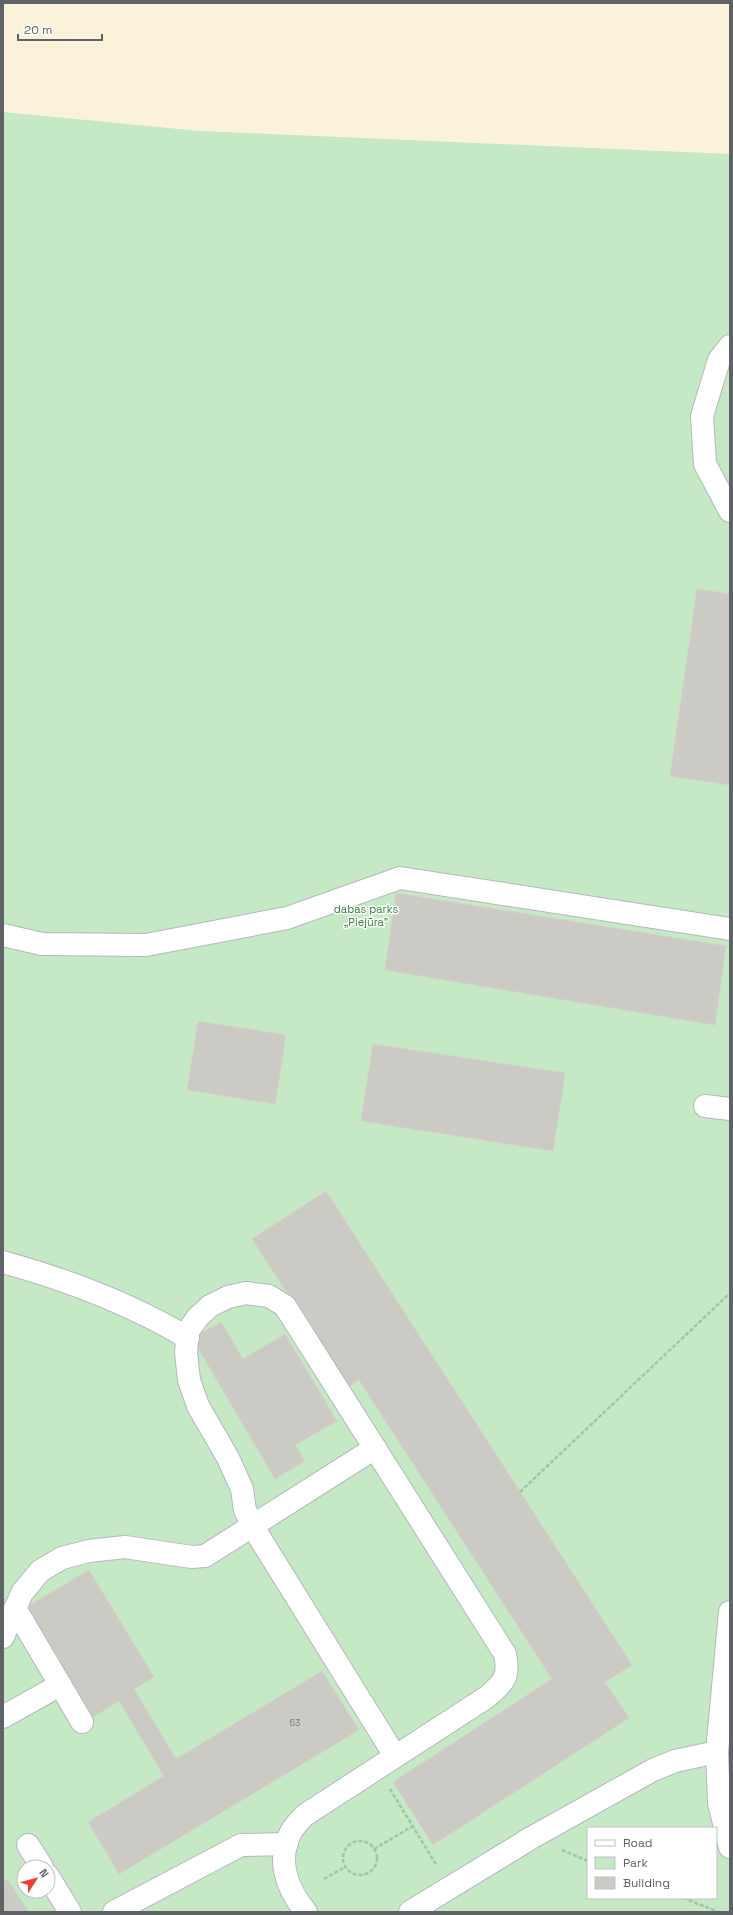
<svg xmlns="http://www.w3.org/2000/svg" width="733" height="1915" viewBox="0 0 733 1915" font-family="'Space Grotesk',sans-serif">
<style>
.green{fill:#c5e8c5;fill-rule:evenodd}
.sand{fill:#fbf3d9}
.building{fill:#cccac5;stroke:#d6d1c6}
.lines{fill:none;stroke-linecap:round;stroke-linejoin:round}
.minor-casing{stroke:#b5b8bc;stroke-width:24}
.path{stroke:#9cc7a9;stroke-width:2.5;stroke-dasharray:4 2;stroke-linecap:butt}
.minor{stroke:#fff;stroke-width:22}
.labels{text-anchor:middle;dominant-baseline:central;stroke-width:3;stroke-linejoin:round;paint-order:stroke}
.number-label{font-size:9px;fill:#7a7d7f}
.park-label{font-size:11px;fill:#348238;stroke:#fff}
</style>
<rect width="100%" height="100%" fill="#f1efe8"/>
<path class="green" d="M3 3H730V1912H3ZM588 1828H716V1898H588ZM24 1867H48V1891H24Z"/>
<path class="sand" d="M3 3H730V154L200 131 3 112Z"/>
<g class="building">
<path d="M697 589 730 594V785L670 776Z"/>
<path d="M396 893 726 946 715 1025 385 970Z"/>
<path d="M198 1021 286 1035 275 1104 187 1090Z"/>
<path d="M373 1044 565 1073 553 1151 361 1121Z"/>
<path d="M326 1191 632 1665 605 1682 629 1718 433 1845 393 1782 552 1679 359 1380 348 1387 252 1239Z"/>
<path d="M221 1322 243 1359 285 1334 337 1421 295 1445 305 1461 275 1479 192 1338Z"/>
<path d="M89 1570 154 1677 134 1689 176 1759 322 1671 359 1730 119 1874 88 1822 164 1776 119 1701 93 1717 27 1607Z"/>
<path d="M7 1879 29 1912H3V1882Z"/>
</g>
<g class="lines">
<g class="minor-casing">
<g id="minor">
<path d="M730 346 719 360 702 416 705 464 730 511"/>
<path d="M3 935 42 944 146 945 287 918 400 878 730 929"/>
<path d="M705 1106 730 1109"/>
<path d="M3 1262C68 1280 129 1303 188 1338"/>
<path d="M15 1608 82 1722"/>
<path d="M730 1612 717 1752 719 1803 730 1847"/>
<path d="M3 1637 22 1593 40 1571 62 1558 89 1551 125 1547 192 1557 205 1556 375 1448"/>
<path d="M3 1717 60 1685"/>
<path d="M28 1845 42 1867"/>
<path d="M48 1876 70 1912"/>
<path d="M114 1912 241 1845 287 1844"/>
<path d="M306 1912C287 1889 276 1860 291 1832 294 1826 300 1820 305 1815L487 1697C504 1682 510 1677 505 1654L285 1306 269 1296 246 1293 228 1297 210 1306 198 1317 188 1331 186 1352 189 1380 198 1406 228 1458 242 1489 245 1510 253 1527 395 1756"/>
<path d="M410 1912 531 1838 653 1770 675 1761 717 1752"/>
</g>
</g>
<g class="path">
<path d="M520 1492 730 1293"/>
<path d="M390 1789 437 1866"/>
<circle cx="360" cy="1858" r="17"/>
<path d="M374 1849 413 1826"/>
<path d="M562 1850 588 1861"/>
<path d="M324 1879 345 1867"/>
<path d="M683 1898 719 1912"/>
</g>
<use href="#minor" class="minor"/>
</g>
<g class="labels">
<g class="number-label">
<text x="295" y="1723">63</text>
</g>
<g class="park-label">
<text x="366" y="909">dabas parks<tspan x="366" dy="13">„Piejūra”</tspan></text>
</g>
</g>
<rect width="733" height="1915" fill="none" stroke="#5f6368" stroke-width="8"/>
<rect x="587" y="1827" width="130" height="72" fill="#ffffff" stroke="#bfc1c3"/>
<rect x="595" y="1840" width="20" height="6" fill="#ffffff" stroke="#bfc1c3"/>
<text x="623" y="1847" font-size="12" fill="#5f6368">Road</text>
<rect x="595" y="1857" width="20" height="12" fill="#c5e8c5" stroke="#bfc1c3"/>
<text x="623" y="1867" font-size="12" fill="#5f6368">Park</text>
<rect x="595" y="1877" width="20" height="12" fill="#cccac5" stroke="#bfc1c3"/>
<text x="623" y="1887" font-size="12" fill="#5f6368">Building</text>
<g transform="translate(36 1879) rotate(54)"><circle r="19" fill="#ffffff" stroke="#bfc1c3"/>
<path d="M0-3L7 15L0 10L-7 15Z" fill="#ea4335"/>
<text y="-6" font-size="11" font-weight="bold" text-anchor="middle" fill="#5f6368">N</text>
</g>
<path d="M18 34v6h84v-6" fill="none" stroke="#5f6368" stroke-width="2"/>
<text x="24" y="34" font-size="12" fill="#5f6368" stroke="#ffffff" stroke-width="3" paint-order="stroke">20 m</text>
</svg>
